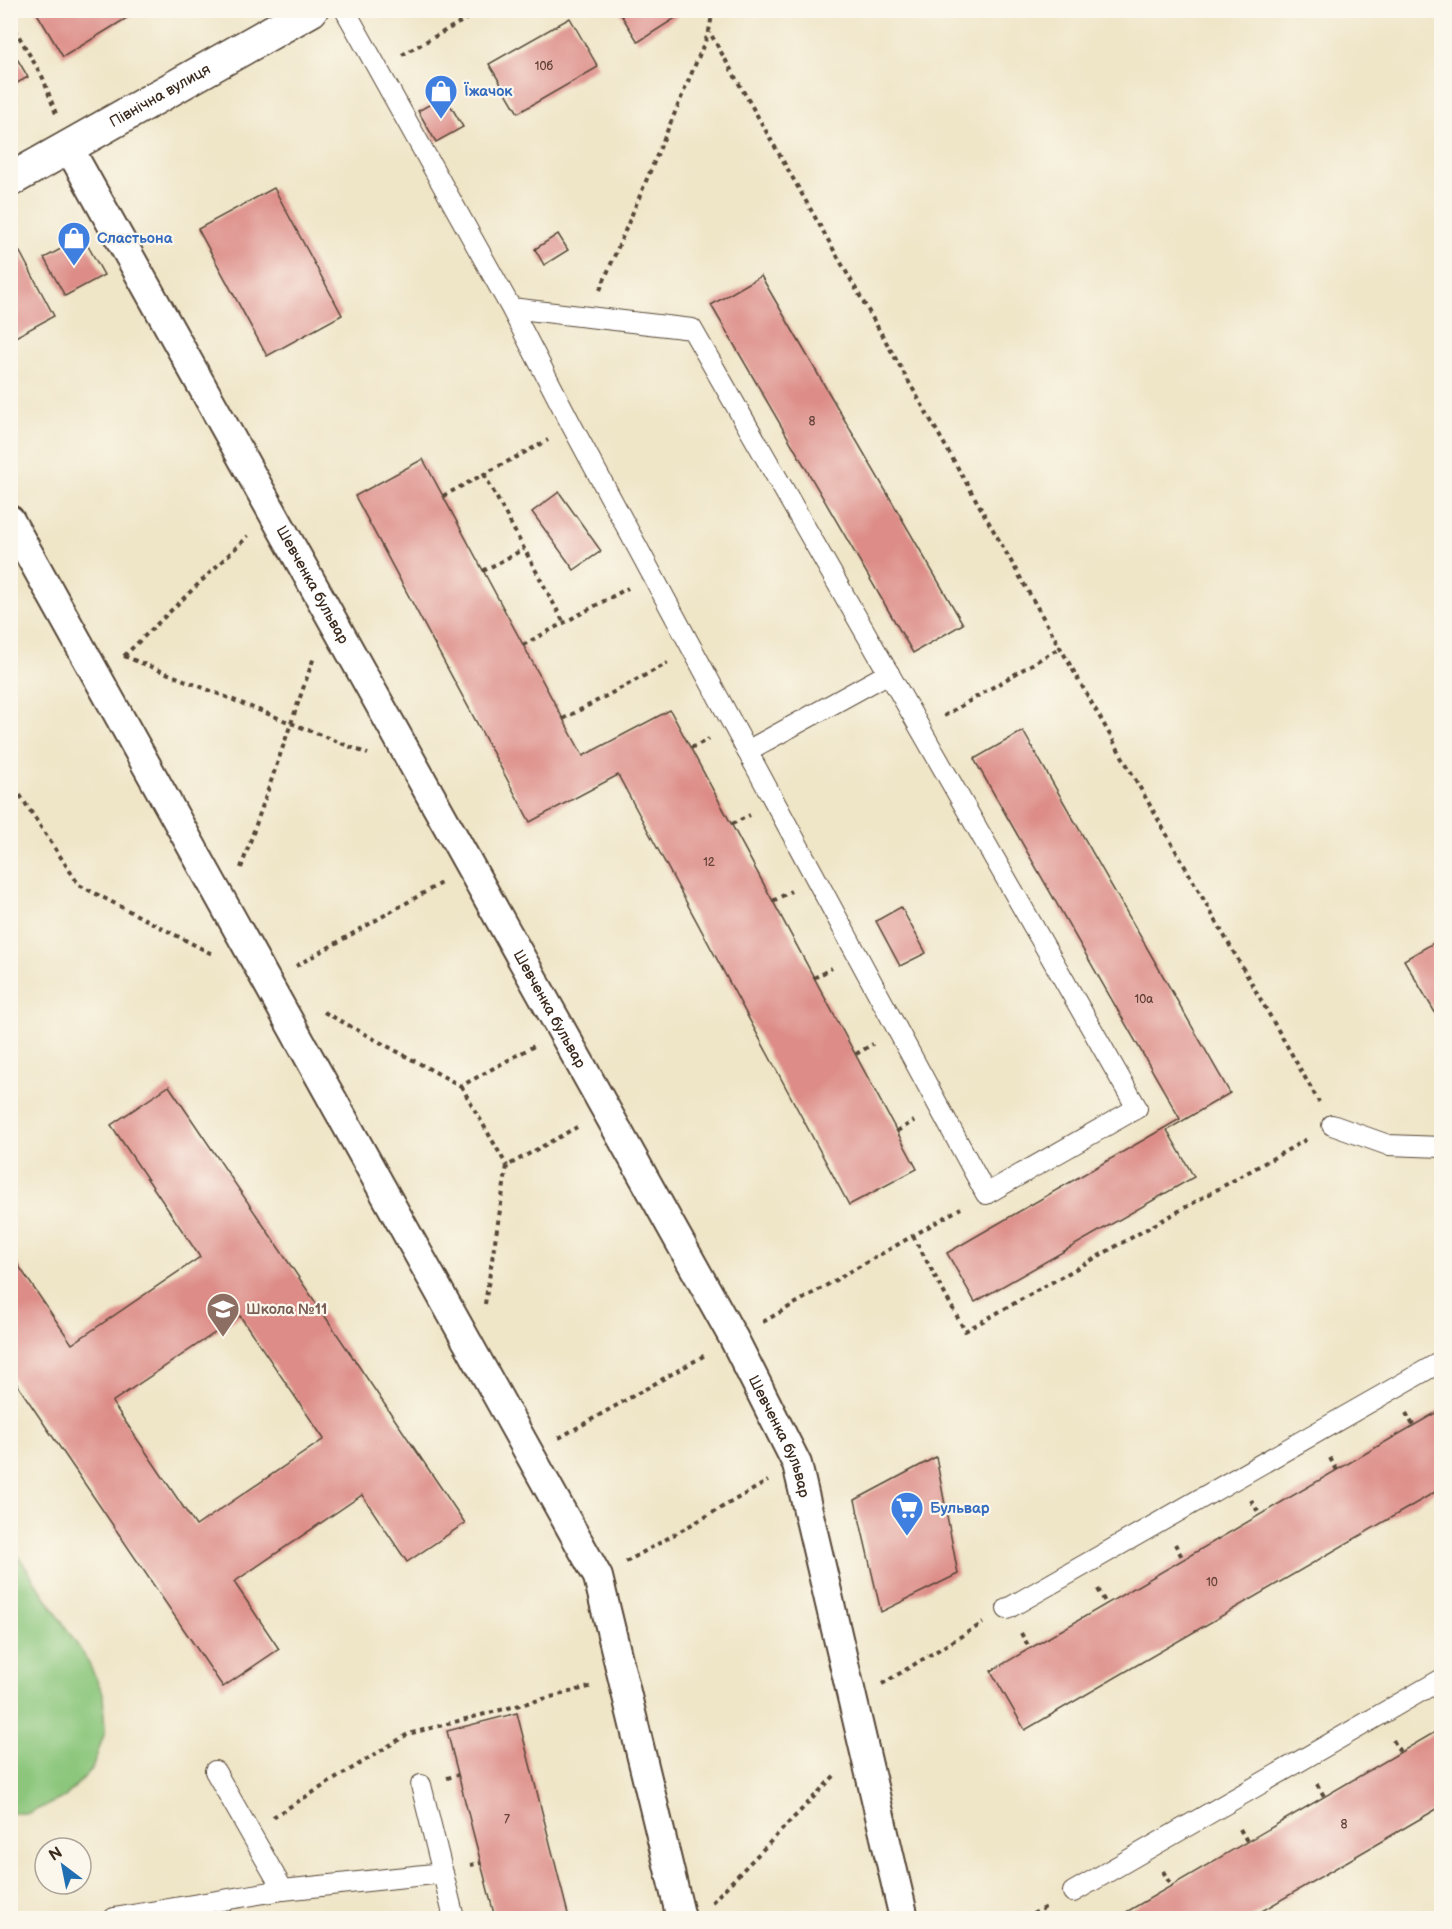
<svg xmlns="http://www.w3.org/2000/svg" width="1452" height="1929" viewBox="0 0 1452 1929" font-family="'Balsamiq Sans',sans-serif">
<style>
.green{fill:#8bc67b;stroke:#63784c;stroke-width:1.5}
.building{fill:#dd8c87;fill-rule:evenodd}
.lines{fill:none;stroke-linecap:round;stroke-linejoin:round}
.service-casing{stroke:#564637;stroke-width:22}
.pedestrian-casing{stroke:#564637;stroke-width:32}
.tertiary-casing{stroke:#564637;stroke-width:36}
.path{stroke:#564637;stroke-width:4;stroke-dasharray:4.5 4.5;stroke-linecap:butt}
.service{stroke:#fff;stroke-width:20}
.pedestrian{stroke:#fff;stroke-width:28}
.tertiary{stroke:#fff;stroke-width:33}
.labels{text-anchor:middle;dominant-baseline:central;stroke-width:4.5;stroke-linejoin:round;paint-order:stroke}
.number-label{font-size:12px;fill:#644238}
.shop-label{font-size:15px;font-weight:bold;fill:#366cbe;stroke:#fbf7ec;text-anchor:start}
.street-label{font-size:15px;fill:#3b2a1e;stroke:#fbf7ec}
.education-label{font-size:15px;font-weight:bold;fill:#785e54;stroke:#fbf7ec;text-anchor:start}
</style>
<rect width="100%" height="100%" fill="#fbf7ec"/>
<filter id="ink" filterUnits="userSpaceOnUse"><feTurbulence type="fractalNoise" baseFrequency=".0167" numOctaves="2"/><feDisplacementMap in="SourceGraphic" scale="12" xChannelSelector="R" yChannelSelector="G"/><feConvolveMatrix kernelMatrix="1 2 1 2 8 2 1 2 1" color-interpolation-filters="sRGB"/></filter>
<filter id="wash" filterUnits="userSpaceOnUse"><feTurbulence type="fractalNoise" baseFrequency=".008" numOctaves="4" result="noise"/><feDisplacementMap in="SourceGraphic" scale="24" xChannelSelector="R" yChannelSelector="G"/><feGaussianBlur stdDeviation="1.35" result="paint"/><feColorMatrix in="noise" values="0 0 0 0 0 0 0 0 0 0 0 0 0 0 0 0 0 1.4 0 .05"/><feComposite in="paint" operator="in"/></filter>
<g filter="url(#wash)">
<rect width="100%" height="100%" fill="#efe5c7"/>
<path class="green" d="M11 1545 86 1658 103 1693 105 1732 92 1769 65 1797 29 1813H11Z"/>
<g id="blocks">
<g class="building">
<path d="M35 10H140L63 57Z"/>
<path d="M618 10H688L638 42Z"/>
<path d="M570 18 598 67 518 113 489 64Z"/>
<path d="M10 47 28 77 10 87Z"/>
<path d="M445 96 463 127 436 142 418 111Z"/>
<path d="M274 188 342 315 267 356 198 229Z"/>
<path d="M558 234 568 250 544 265 535 249Z"/>
<path d="M83 237 104 275 65 296 44 258Z"/>
<path d="M20 252 54 316 10 340V258Z"/>
<path d="M761 276 963 624 913 653 711 305Z"/>
<path d="M423 459 583 756 670 710 917 1169 849 1205 618 775 530 822 355 496Z"/>
<path d="M559 492 601 551 574 570 532 512Z"/>
<path d="M1023 731 1230 1093 1167 1130 1194 1177 975 1302 947 1253 1180 1119 974 759Z"/>
<path d="M901 907 926 953 900 966 876 921Z"/>
<path d="M1442 938V1020L1440 1021 1404 960Z"/>
<path d="M169 1086 465 1523 407 1562 362 1495 234 1582 279 1649 223 1687 10 1374V1253L72 1344 200 1257 111 1125ZM240 1316 324 1439 196 1526 112 1402Z"/>
<path d="M1442 1409V1488L1025 1730 991 1671Z"/>
<path d="M936 1457 958 1574 881 1612 855 1500Z"/>
<path d="M517 1713 569 1918H495L447 1731Z"/>
<path d="M1442 1728V1806L1250 1918H1116Z"/>
</g>
</g>
</g>
<g filter="url(#ink)">
<use href="#blocks" fill-opacity="0" stroke="#564637" stroke-width="1.5"/>
<g class="lines">
<g class="service-casing">
<g id="service">
<path d="M345 10 511 308 572 426 986 1194 1137 1108 692 329 511 308"/>
<path d="M747 751 889 673"/>
<path d="M1332 1125 1388 1145 1442 1147"/>
<path d="M1007 1609 1442 1361"/>
<path d="M215 1771 283 1890"/>
<path d="M421 1785 454 1918"/>
<path d="M1073 1892 1442 1679"/>
<path d="M114 1918 283 1890 443 1873"/>
</g>
</g>
<g class="pedestrian-casing">
<g id="pedestrian">
<path id="s1" d="M69 148 734 1339 797 1464 904 1918"/>
<path d="M10 520 598 1577 681 1918"/>
</g>
</g>
<g class="tertiary-casing">
<g id="tertiary">
<path id="s2" d="M10 180 311 10"/>
</g>
</g>
<g class="path">
<path d="M713 10 709 31 1319 1102"/>
<path d="M10 21 43 78 56 114"/>
<path d="M402 55 482 10"/>
<path d="M600 290 709 32"/>
<path d="M484 474 564 623"/>
<path d="M443 496 548 440"/>
<path d="M483 571 524 549"/>
<path d="M523 645 628 588"/>
<path d="M124 656 368 754"/>
<path d="M124 656 248 536"/>
<path d="M944 716 1061 647"/>
<path d="M563 719 668 663"/>
<path d="M691 748 709 739"/>
<path d="M10 780 79 885 212 954"/>
<path d="M732 824 750 815"/>
<path d="M241 868 314 657"/>
<path d="M773 901 791 891"/>
<path d="M296 966 441 883"/>
<path d="M814 978 832 968"/>
<path d="M324 1012 461 1086 534 1046"/>
<path d="M856 1054 873 1044"/>
<path d="M461 1086 507 1166"/>
<path d="M897 1131 914 1121"/>
<path d="M913 1236 965 1331 1309 1138"/>
<path d="M485 1304 507 1166 577 1127"/>
<path d="M763 1322 961 1208"/>
<path d="M1406 1413 1413 1425"/>
<path d="M559 1438 707 1354"/>
<path d="M1330 1458 1337 1470"/>
<path d="M1251 1500 1260 1515"/>
<path d="M1175 1544 1183 1559"/>
<path d="M626 1562 768 1481"/>
<path d="M1098 1589 1106 1604"/>
<path d="M1021 1633 1030 1649"/>
<path d="M882 1684 983 1623"/>
<path d="M1393 1740 1400 1752"/>
<path d="M447 1778 458 1775"/>
<path d="M1317 1784 1324 1796"/>
<path d="M273 1817 408 1734 593 1686"/>
<path d="M1240 1829 1247 1841"/>
<path d="M470 1865 481 1863"/>
<path d="M1163 1871 1171 1886"/>
<path d="M712 1902 836 1774"/>
<path d="M1025 1918 1048 1906"/>
</g>
<use href="#service" class="service"/>
<use href="#pedestrian" class="pedestrian"/>
<use href="#tertiary" class="tertiary"/>
</g>
</g>
<defs>
<g id="shop-pin" transform="scale(1.725)"><path d="M0 17L-7.5 6A9.5 9.5 0 1 1 7.5 6Z" fill="#3f7fe0" stroke="#fbf7ec"/><path d="M-5-2.5h2.3a2.7 3.5 0 0 1 5.4 0H5L5.5 6h-11ZM-1.5-2.5h3a1.5 2.3 0 0 0-3 0Z" fill="#fff"/></g>
<g id="school-pin" transform="scale(1.725)"><path d="M0 17L-7.5 6A9.5 9.5 0 1 1 7.5 6Z" fill="#8d6e63" stroke="#fbf7ec"/><path d="M0-5L7-2L0 1L-7-2ZM-4 1L0 2.5L4 1V4Q0 6-4 4Z" fill="#fff"/></g>
<g id="supermarket-pin" transform="scale(1.725)"><path d="M0 17L-7.5 6A9.5 9.5 0 1 1 7.5 6Z" fill="#3f7fe0" stroke="#fbf7ec"/><path d="M-6-5.5h2.5l.6 2H6L4.5 2H-2.5L-4.4-4H-6ZM-1.5 3.2a1.3 1.3 0 1 0 .1 0ZM3 3.2a1.3 1.3 0 1 0 .1 0Z" fill="#fff"/></g>
</defs>
<g fill-rule="evenodd">
<use href="#shop-pin" x="441" y="91"/>
<use href="#shop-pin" x="74" y="238"/>
<use href="#school-pin" x="223" y="1309"/>
<use href="#supermarket-pin" x="907" y="1508"/>
</g>
<g class="labels">
<g class="number-label">
<text x="544" y="66">10б</text>
<text x="812" y="421">8</text>
<text x="709" y="862">12</text>
<text x="1144" y="999">10а</text>
<text x="1212" y="1582">10</text>
<text x="507" y="1819">7</text>
<text x="1344" y="1824">8</text>
</g>
<g class="shop-label">
<text x="464" y="91">Їжачок</text>
<text x="97" y="238">Сластьона</text>
<text x="930" y="1508">Бульвар</text>
</g>
<g class="street-label">
<text stroke="none"><textPath href="#s2" startOffset="172">Північна вулиця</textPath></text>
<text stroke="none"><textPath href="#s1" startOffset="500">Шевченка бульвар</textPath></text>
<text stroke="none"><textPath href="#s1" startOffset="986">Шевченка бульвар</textPath></text>
<text stroke="none"><textPath href="#s1" startOffset="1472">Шевченка бульвар</textPath></text>
</g>
<g class="education-label">
<text x="246" y="1309">Школа №11</text>
</g>
</g>
<rect width="1452" height="1929" fill="none" stroke="#fbf7ec" stroke-width="36"/>
<g transform="translate(63 1866) rotate(328)"><circle r="28" fill="#fbf7ec" stroke="#aea59a" stroke-width="1.5"/>
<path d="M0-4.5L10 22L0 15L-10 22Z" fill="#1f6fb2"/>
<text y="-9" font-size="16" font-weight="bold" text-anchor="middle" fill="#3b2a1e">N</text>
</g>
</svg>
